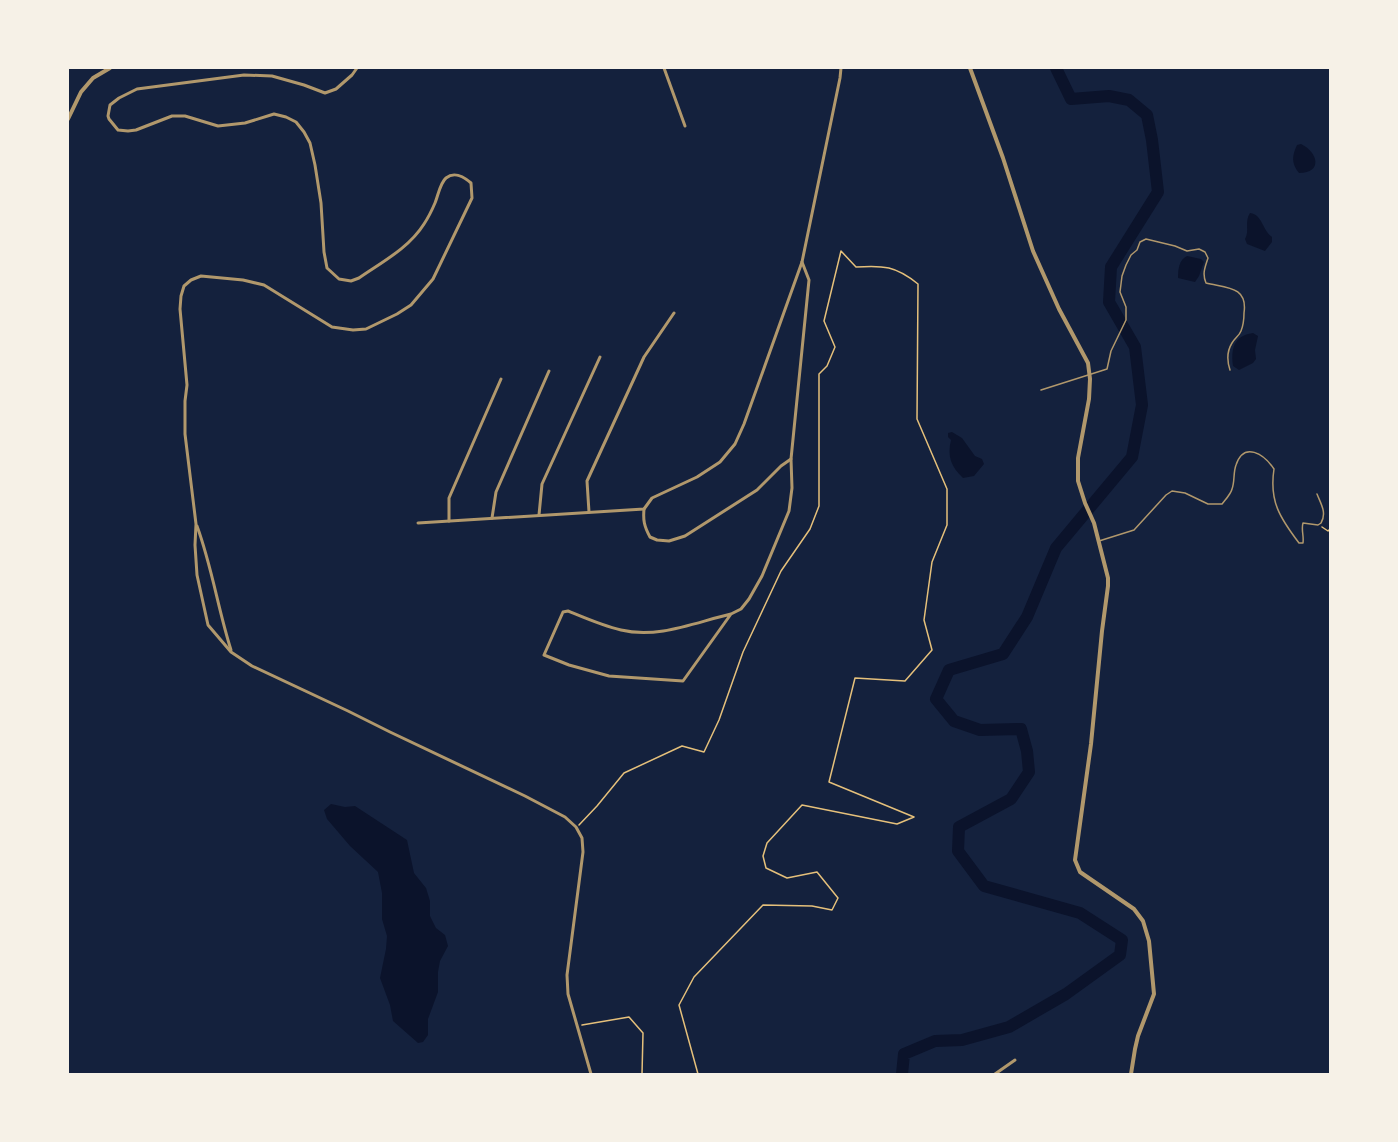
<svg xmlns="http://www.w3.org/2000/svg" width="1398" height="1142" viewBox="0 0 1398 1142" font-family="Jost,sans-serif">
<style>
.water{fill:#0b132b}
.lines{fill:none;stroke-linecap:round;stroke-linejoin:round}
.river{stroke:#0b132b;stroke-width:12}
.path{stroke:#e5c07b;stroke-width:1.5}
.service{stroke:#b1986c;stroke-width:1.5}
.minor{stroke:#b1986c;stroke-width:3}
.tertiary{stroke:#b1986c;stroke-width:4}
</style>
<rect width="100%" height="100%" fill="#14213d"/>
<g class="water">
<path d="M1301 144C1318 152 1323 173 1299 173 1291 163 1292 156 1297 145Z"/>
<path d="M1250 213C1263 215 1262 230 1272 237V242L1265 251 1247 244 1245 239C1250 231 1244 222 1250 213Z"/>
<path d="M1187 256 1201 259 1204 262 1199 276 1195 282 1178 278C1178 269 1179 260 1187 256Z"/>
<path d="M1253 333 1258 336 1255 350 1256 359 1253 363 1239 370 1233 366C1231 349 1233 336 1253 333Z"/>
<path d="M952 432 962 438 975 456 982 459 984 464 974 476 963 478C951 467 947 456 951 440L948 437V433Z"/>
<path d="M331 804 345 807 355 806 407 840 414 873 426 888 430 901V916L436 928 445 935 448 946 440 961 438 972V992L428 1019V1035L423 1042 418 1043 393 1021 390 1005 380 978 386 949 387 936 382 919V893L378 872 350 846 327 819 324 810Z"/>
</g>
<g class="lines">
<path class="river" d="M902 1074 904 1054 935 1041 962 1040 1009 1027 1066 994 1120 955 1122 940 1080 913 984 886 958 851 959 827 1011 799 1029 772 1027 751 1021 729 980 730 954 721 936 699 949 670 1003 654 1027 617 1056 548 1132 457 1142 405 1135 347 1109 302 1111 267 1158 192 1152 140 1147 115 1129 100 1109 96 1071 99 1056 68"/>
<g class="path">
<path d="M1322 527 1328 531 1330 529"/>
<path d="M579 825 597 806 624 773 682 746 704 752 719 720 743 652 781 571 810 529 819 506V374L827 366 835 347 824 321 841 251 856 267C883 265 896 266 918 284L917 419 947 489V525L932 562 924 620 932 650 905 681 855 678 829 782 914 817 897 824 802 805 767 843 763 856 766 868 787 878 817 872 838 898 832 910 812 906 763 905 694 977 679 1005 698 1074"/>
<path d="M582 1025 629 1017 643 1033 642 1074"/>
</g>
<g class="service">
<path d="M1041 390 1107 369 1111 351 1126 320V307L1120 292 1122 276 1126 265 1131 255 1137 250 1140 242 1146 239 1175 246 1187 251 1199 249 1205 252 1208 258C1205 267 1202 274 1206 283 1226 288 1248 286 1244 313 1244 318 1243 326 1241 331 1239 336 1235 338 1232 343 1227 351 1227 361 1230 370"/>
<path d="M1099 541 1134 530 1166 495 1172 491 1185 493 1208 504H1222C1225 500 1231 494 1232 489 1235 481 1233 473 1236 465 1244 441 1264 454 1274 469 1269 501 1280 518 1299 543H1303C1304 535 1301 530 1303 523L1318 525 1321 523C1327 513 1321 504 1317 494"/>
</g>
<g class="minor">
<path d="M357 68 352 75 336 89 325 93 304 85 272 76 244 75 137 89 119 98 110 105 108 116 109 119 118 130 128 131 136 130 172 116H185L218 126 245 123 274 114 286 117 296 122 304 132 310 143 315 165 321 203 324 252 327 268 339 279 351 281 359 278C382 262 409 248 424 224 428 218 432 210 435 203 438 196 440 183 446 178 455 171 464 177 471 183L472 198 433 279 411 305 397 314 366 329 353 330 332 327 264 285 243 280 201 276 191 280 184 286 181 296 180 309 187 385 185 401V434L196 524 195 545 197 575 208 625 231 652 252 666 348 711 390 732 525 796 565 817 576 827 582 838 583 852 567 975 568 994 591 1074"/>
<path d="M664 68 685 126"/>
<path d="M644 509C643 520 644 526 650 537L657 540 669 541 685 536 757 490 781 466 791 459"/>
<path d="M589 512 587 481 644 357 674 313"/>
<path d="M539 515 542 484 600 357"/>
<path d="M492 518 496 492 549 371"/>
<path d="M449 521V498L501 379"/>
<path d="M418 523 644 509 652 498 697 477 720 462 735 444 744 424 802 262 840 78 841 68"/>
<path d="M197 526C212 567 218 609 231 650"/>
<path d="M731 614 683 681 609 676 569 665 544 655 563 612 568 611C585 618 603 626 621 630 658 639 696 622 731 614L741 609 749 599 762 576 789 511 792 488 791 459 809 280 802 262"/>
<path d="M995 1074 1015 1060"/>
</g>
<g class="tertiary">
<path d="M970 68 1003 158 1033 251 1059 309 1088 363 1090 379 1089 399 1078 458V481L1085 503 1094 523 1108 578V586L1102 631 1091 744 1075 860 1080 872 1134 909 1143 921 1149 941 1154 994 1138 1036 1135 1049 1131 1074"/>
<path d="M68 119 81 92 93 78 110 68"/>
</g>
</g>
<rect width="1398" height="1142" fill="none" stroke="#f6f1e7" stroke-width="138"/>
</svg>
